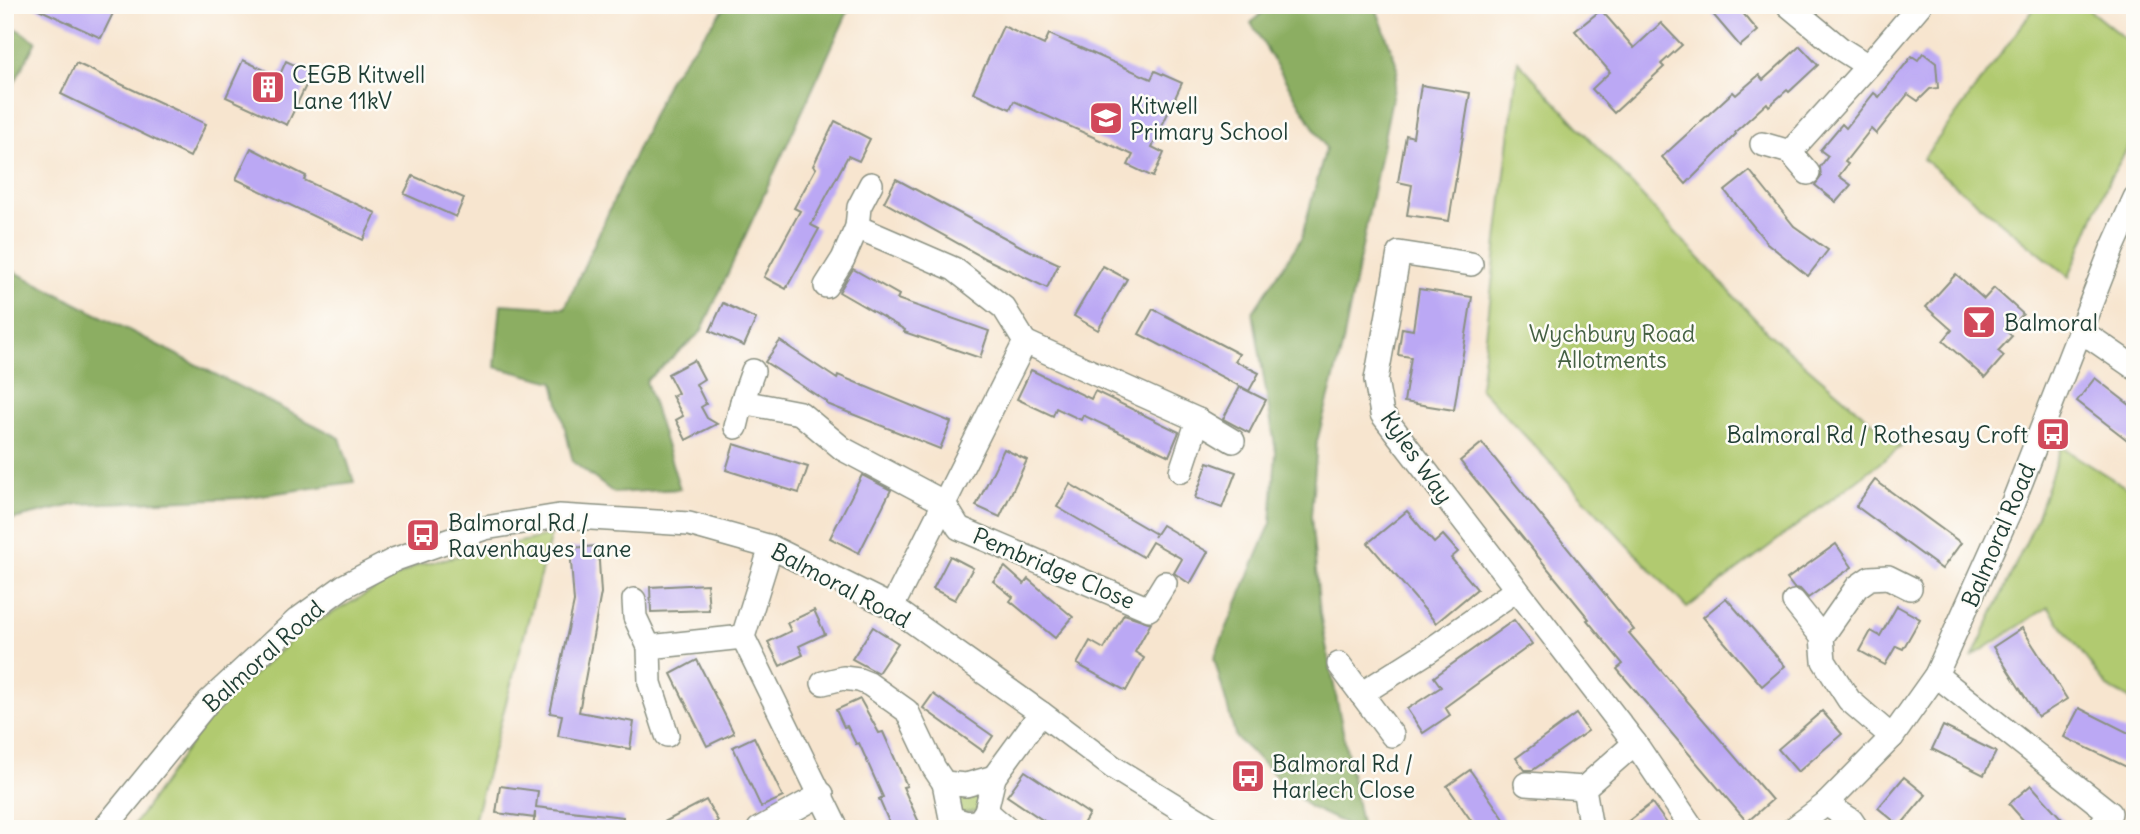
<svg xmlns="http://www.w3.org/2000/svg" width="2140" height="834" viewBox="0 0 2140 834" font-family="Delius,sans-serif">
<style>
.green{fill:#b1ca6f;stroke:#688452;stroke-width:2}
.forest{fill:#8cae62;stroke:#56764b;stroke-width:2}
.building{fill:#bba8f4}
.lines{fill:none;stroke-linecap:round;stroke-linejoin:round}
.minor-casing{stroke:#8b9182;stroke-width:26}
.minor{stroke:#fff;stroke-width:23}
.labels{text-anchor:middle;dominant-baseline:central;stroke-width:5;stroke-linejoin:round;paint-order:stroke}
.poi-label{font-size:23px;fill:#1f3d34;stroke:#fdfcf7;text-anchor:start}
.park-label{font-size:23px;fill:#446043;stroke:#fdfcf7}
.street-label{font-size:23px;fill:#1f3d34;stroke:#fdfcf7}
</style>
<rect width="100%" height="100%" fill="#fdfcf7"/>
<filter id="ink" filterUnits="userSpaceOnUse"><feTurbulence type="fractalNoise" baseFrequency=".0143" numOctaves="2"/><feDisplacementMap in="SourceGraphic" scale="14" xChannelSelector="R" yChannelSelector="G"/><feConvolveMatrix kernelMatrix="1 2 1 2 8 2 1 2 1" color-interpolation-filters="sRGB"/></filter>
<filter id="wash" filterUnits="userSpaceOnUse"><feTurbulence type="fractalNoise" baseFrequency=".00686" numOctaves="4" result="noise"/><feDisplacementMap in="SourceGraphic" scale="28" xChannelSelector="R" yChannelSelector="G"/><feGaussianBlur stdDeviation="1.57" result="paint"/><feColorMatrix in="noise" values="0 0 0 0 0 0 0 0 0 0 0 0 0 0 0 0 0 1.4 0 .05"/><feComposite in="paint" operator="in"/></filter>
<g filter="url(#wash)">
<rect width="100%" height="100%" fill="#f7e5cf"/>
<g class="green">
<path d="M2037 5H2083L2135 47V136L2109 180 2069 277 1923 159Z"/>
<path d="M1518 61 1767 332 1901 447 1687 608 1480 388Z"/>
<path d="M2061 447 2135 493V702L2107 687 2048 607 1973 656 2034 525Z"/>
<path d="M551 535 472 829H131L211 714 302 630 418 565Z"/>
<path d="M972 790 979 798 980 811 955 814 957 792Z"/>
</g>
<g class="forest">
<path d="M727 5H851L701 332 646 381 680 489 614 493 573 462 554 382 495 367 501 304 565 308 669 79Z"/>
<path d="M1271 5H1375L1398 68 1341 352 1317 441 1311 516 1320 614 1362 829H1357L1309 807 1236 738 1214 658 1271 523 1276 452 1253 312 1301 239 1326 148 1251 23Z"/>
<path d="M5 22 36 41 5 101Z"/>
<path d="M5 267 340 438 354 482 242 498 78 504 5 521Z"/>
</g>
<g id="blocks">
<g class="building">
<path d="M30 5H117L101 38Z"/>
<path d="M1705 5H1736L1758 31 1740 46Z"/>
<path d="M1601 10 1634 48 1661 23 1682 45 1661 64 1664 67 1614 113 1592 89 1610 72 1575 31Z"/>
<path d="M1003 26 1044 45 1049 34 1151 79 1155 71 1182 83 1152 147 1164 153 1153 177 1128 165 1133 155 1014 101 1010 109 973 92Z"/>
<path d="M1800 46 1818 65 1789 92 1787 90 1769 106 1767 103 1735 132 1736 134 1686 184 1662 157 1733 92 1736 95 1759 75 1763 80Z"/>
<path d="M1923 53 1936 63 1938 88 1930 89 1918 101 1908 94 1876 134 1871 129 1845 162 1848 164 1839 176 1851 185 1836 202 1815 185 1821 177 1820 167 1828 156 1820 150 1842 124 1846 128 1874 93 1879 97 1912 56 1918 60Z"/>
<path d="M243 60 279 77 286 61 312 73 287 125 226 97Z"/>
<path d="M76 63 206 124 190 157 61 94Z"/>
<path d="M1421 85 1470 93 1449 221 1407 215 1412 185 1398 182 1406 135 1413 137Z"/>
<path d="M835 121 870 139 859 161 848 156 811 225 819 229 786 289 764 277 800 211 794 208 816 168 813 166Z"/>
<path d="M251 148 306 176 304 180 376 213 363 240 236 179Z"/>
<path d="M1750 171 1794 226 1828 250 1808 276 1767 243 1725 191Z"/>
<path d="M413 176 464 198 456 217 404 194Z"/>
<path d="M896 179 1022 247 1059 264 1047 288 986 259 884 202Z"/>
<path d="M1103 266 1127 279 1098 330 1074 316Z"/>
<path d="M853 269 899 295 897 299 989 331 980 358 904 332 905 330 839 292Z"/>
<path d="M1956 274 1984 299 1994 288 2023 314 2007 332 2012 336 1998 351 2004 356 1985 378 1943 341 1952 330 1926 307Z"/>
<path d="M1419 289 1472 297 1454 410 1404 402 1411 357 1398 355 1402 328 1413 330Z"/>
<path d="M723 303 756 319 744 346 710 331Z"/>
<path d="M1153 309 1239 354 1235 361 1259 373 1249 391 1139 334Z"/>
<path d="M780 341 837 379 838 375 951 422 940 449 827 404V402L765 362Z"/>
<path d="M694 360 704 379 696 384 706 404 701 407 707 418 717 424 686 440 676 420 683 416 672 396 678 393 668 374Z"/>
<path d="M1031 370 1091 399 1095 391 1179 432 1169 456 1083 415 1081 420 1056 408 1053 416 1017 399Z"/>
<path d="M2095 378 2135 409V446L2077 401Z"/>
<path d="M1240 387 1266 400 1249 433 1223 419Z"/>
<path d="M1482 443 1634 630 1629 633 1772 800 1747 822 1617 669 1623 664 1587 620 1589 619 1460 461Z"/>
<path d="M734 444 808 467 799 493 726 470Z"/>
<path d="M1004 449 1027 460 1000 517 976 506Z"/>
<path d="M1208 462 1236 472 1222 508 1195 498Z"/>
<path d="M862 475 891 490 859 553 830 538Z"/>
<path d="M1875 480 1961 543 1942 569 1856 506Z"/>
<path d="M1070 484 1156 534 1154 537 1162 525 1208 552 1190 584 1174 573 1182 559 1152 542 1143 557 1057 507Z"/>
<path d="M1407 511 1434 543 1443 535 1458 552 1451 558 1477 589 1436 623 1368 543Z"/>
<path d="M1836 544 1852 567 1808 598 1800 589 1794 588 1787 579Z"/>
<path d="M598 546 601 593 579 712 634 722 630 749 558 736 562 715 550 713 574 602 570 548Z"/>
<path d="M950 556 973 568 955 600 933 589Z"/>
<path d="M1005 567 1024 584 1028 579 1073 617 1055 638 1010 601 1013 597 993 581Z"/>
<path d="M707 584 709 610 651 612 650 587Z"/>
<path d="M1726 598 1785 666 1762 686 1703 617Z"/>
<path d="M1897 606 1920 619 1903 649 1896 646 1885 665 1860 651 1871 631 1880 636Z"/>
<path d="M814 610 825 634 799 646 803 655 780 666 768 642 791 631 787 623Z"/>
<path d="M1124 614 1151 623 1135 652 1144 658 1126 691 1077 664 1090 641 1104 649Z"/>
<path d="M1514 620 1532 644 1445 707 1450 715 1423 733 1407 709 1441 687 1434 677Z"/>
<path d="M873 627 898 643 878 673 852 659Z"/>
<path d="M2022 628 2067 699 2038 717 1993 647Z"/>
<path d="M697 660 734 733 707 746 671 674Z"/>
<path d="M933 694 993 736 983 751 923 708Z"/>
<path d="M860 699 879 733 883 732 907 786 903 787 922 829H892L879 799 883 797 859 743 856 744 847 726 844 727 836 710Z"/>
<path d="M2079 708 2135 736V771L2064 737Z"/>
<path d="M1822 711 1842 734 1798 772 1778 749Z"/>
<path d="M1576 714 1588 731 1533 770H1525L1516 758Z"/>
<path d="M1943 726 1996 752 1984 775 1932 749Z"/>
<path d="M754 737 783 797 761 807 733 747Z"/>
<path d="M1470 770 1511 829H1477L1447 786Z"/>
<path d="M1025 771 1089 814 1080 829H1056L1007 796Z"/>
<path d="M1904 777 1926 795 1900 826 1878 808Z"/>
<path d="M2031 785 2071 829H2031L2009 804Z"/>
<path d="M500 786 538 791 536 807 623 817 622 829H533L535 812V818L496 813Z"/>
<path d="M706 800 718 821 704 829H651Z"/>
<path d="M1652 803 1671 829H1618Z"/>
</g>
</g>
</g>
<g filter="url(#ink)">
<use href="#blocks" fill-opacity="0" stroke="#8b9182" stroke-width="2"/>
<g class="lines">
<g class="minor-casing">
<g id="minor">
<path d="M1788 5 1841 49 1868 66"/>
<path d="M1762 144 1790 152 1808 173"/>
<path d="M1790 152 1868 66 1920 5"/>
<path d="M857 227 954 269 1004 308 1025 342 892 607"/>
<path d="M1471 264 1399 253 1376 380 1382 414 1635 743 1693 829"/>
<path d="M826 286 843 259 857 227 859 207 871 184"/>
<path d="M2079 334 2093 339 2135 368"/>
<path d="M1025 342 1198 420 1233 441"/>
<path d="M742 402 753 371"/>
<path d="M736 427 742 402 800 413 843 449 943 502 959 528 1149 609 1165 583"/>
<path d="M1181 471 1198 420"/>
<path d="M771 547 743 637 837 829"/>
<path d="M634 600 635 617 649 647 650 683 667 735"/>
<path d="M1794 602 1822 637"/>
<path d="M649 647 743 637"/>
<path d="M1339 664 1392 735"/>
<path d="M1936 675 2110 813 2098 829"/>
<path d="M823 683 843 678 859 680 869 684 907 711 934 768 944 783"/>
<path d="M1361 694 1429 651 1516 590"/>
<path d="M1892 737 1849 700 1824 661 1822 637 1857 587 1870 578 1888 577 1910 588"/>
<path d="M994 777 986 811 979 821 967 823 951 818 944 783 966 785Z"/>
<path d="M994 777 1041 713"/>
<path d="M1526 784 1584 788"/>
<path d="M1826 804 1851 820 1857 829"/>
<path d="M986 811 1007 829"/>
<path d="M104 829 208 702 297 620 344 586 396 559 485 528 559 516 689 524 771 547 892 607 1041 713 1114 768 1213 829"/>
<path d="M759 829 822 794"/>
<path d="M1591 829 1584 788 1635 743"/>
<path d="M1793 829 1826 804 1892 737 1936 675 2010 510 2112 249 2135 198"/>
</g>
</g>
<use href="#minor" class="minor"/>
</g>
</g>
<defs>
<g id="building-square" transform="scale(1.75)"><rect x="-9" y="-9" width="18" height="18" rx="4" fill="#d1495b" stroke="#fdfcf7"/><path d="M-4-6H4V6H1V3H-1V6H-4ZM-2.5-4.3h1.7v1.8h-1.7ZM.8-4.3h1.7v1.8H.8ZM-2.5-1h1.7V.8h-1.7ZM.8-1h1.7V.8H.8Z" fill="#fff"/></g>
<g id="school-square" transform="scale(1.75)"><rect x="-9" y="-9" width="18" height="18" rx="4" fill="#d1495b" stroke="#fdfcf7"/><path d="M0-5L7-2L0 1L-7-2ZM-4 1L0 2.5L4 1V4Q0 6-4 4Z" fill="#fff"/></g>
<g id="bar-square" transform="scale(1.75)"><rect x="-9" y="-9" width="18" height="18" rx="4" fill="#d1495b" stroke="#fdfcf7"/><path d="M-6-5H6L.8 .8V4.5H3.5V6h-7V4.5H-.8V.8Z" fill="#fff"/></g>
<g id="bus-square" transform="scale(1.75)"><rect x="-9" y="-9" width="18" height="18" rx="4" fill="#d1495b" stroke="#fdfcf7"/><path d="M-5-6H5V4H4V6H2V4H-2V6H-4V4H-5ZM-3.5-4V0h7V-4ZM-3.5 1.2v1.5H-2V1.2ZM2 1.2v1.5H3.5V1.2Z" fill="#fff"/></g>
</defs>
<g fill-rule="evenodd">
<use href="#building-square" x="268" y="87"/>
<use href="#school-square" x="1106" y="118"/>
<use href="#bar-square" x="1979" y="322"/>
<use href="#bus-square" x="2053" y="434"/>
<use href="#bus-square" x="423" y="535"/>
<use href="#bus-square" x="1248" y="776"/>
</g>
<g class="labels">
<g class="poi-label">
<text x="292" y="74">CEGB Kitwell<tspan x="292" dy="26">Lane 11kV</tspan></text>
<text x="1130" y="105">Kitwell<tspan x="1130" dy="26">Primary School</tspan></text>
<text x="2004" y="322">Balmoral</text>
<text x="2028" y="434" text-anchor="end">Balmoral Rd / Rothesay Croft</text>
<text x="448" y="522">Balmoral Rd /<tspan x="448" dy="26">Ravenhayes Lane</tspan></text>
<text x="1272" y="763">Balmoral Rd /<tspan x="1272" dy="26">Harlech Close</tspan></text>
</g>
<g class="park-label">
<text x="1612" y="333">Wychbury Road<tspan x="1612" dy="26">Allotments</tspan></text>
</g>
<g class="street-label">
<text transform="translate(1417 457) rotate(55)">Kyles Way</text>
<text transform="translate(1998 535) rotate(-67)">Balmoral Road</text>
<text transform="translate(1054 568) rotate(23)">Pembridge Close</text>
<text transform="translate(841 585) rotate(28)">Balmoral Road</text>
<text transform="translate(263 656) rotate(-42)">Balmoral Road</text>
</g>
</g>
<rect width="2140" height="834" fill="none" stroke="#fdfcf7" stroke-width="28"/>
</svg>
